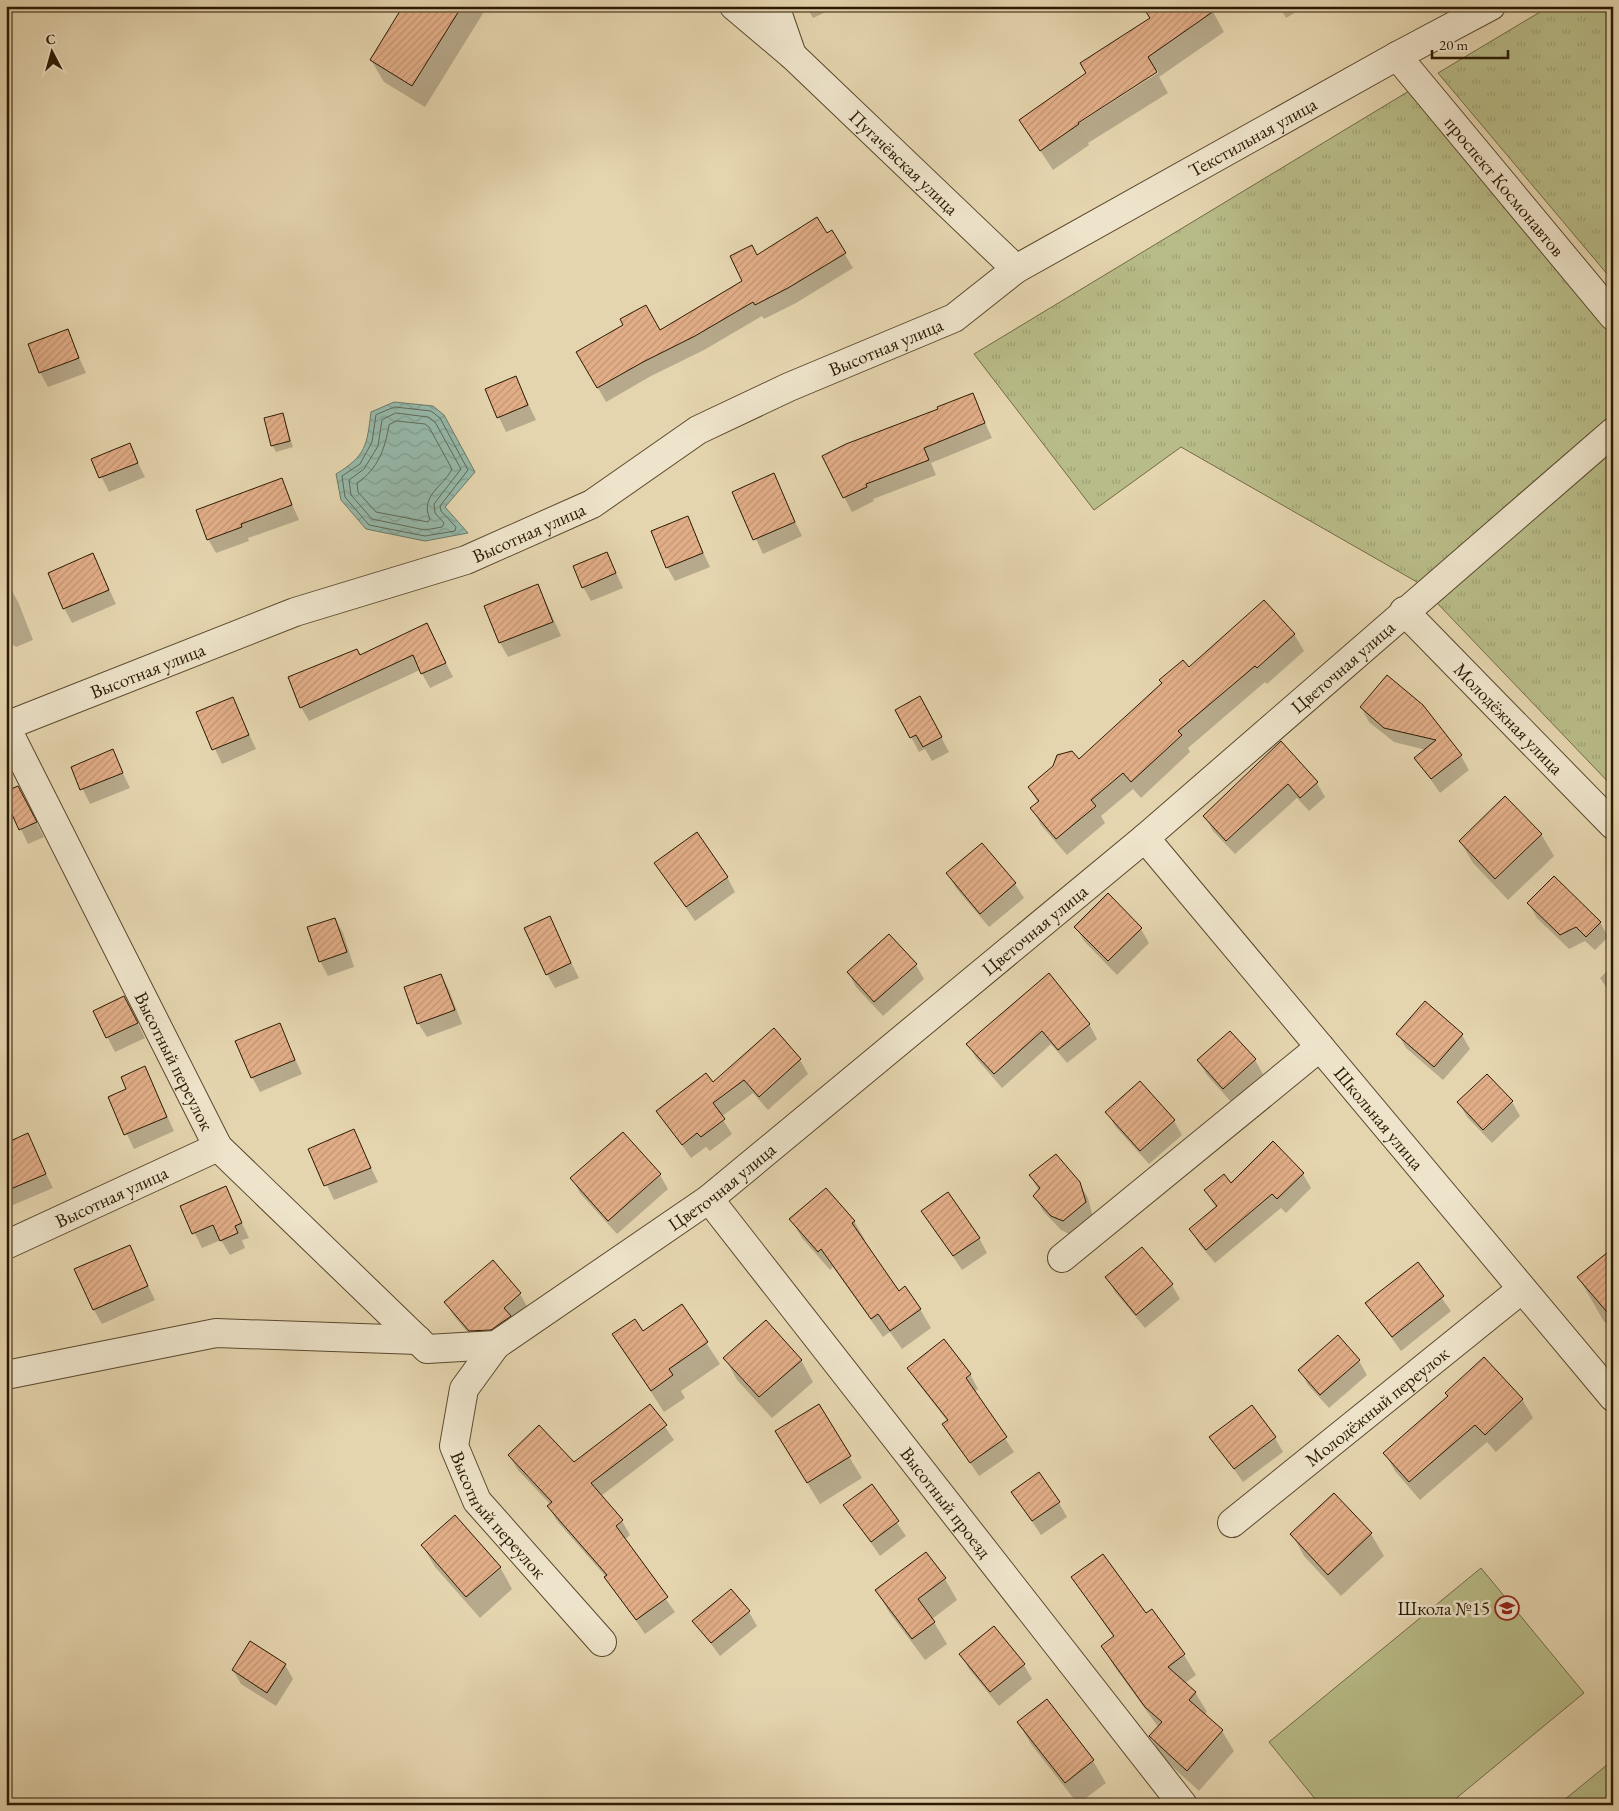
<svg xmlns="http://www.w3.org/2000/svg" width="1619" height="1811" viewBox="0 0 1619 1811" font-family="'EB Garamond',serif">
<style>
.grass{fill:url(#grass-tufts);stroke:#726a45}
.pitch{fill:#b8bc88;stroke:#726a45}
.water{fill:url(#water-waves);stroke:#6b7967}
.shadow{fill:#0003;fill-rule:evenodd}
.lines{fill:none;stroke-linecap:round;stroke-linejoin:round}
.shore{stroke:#606956;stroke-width:1}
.building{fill:url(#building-hatch);stroke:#2b1902}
.minor-casing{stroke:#5a482d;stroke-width:30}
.minor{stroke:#eee4cb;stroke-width:28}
.labels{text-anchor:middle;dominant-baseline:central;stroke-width:5;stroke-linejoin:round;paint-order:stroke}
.street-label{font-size:19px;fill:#2b1902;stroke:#eee4cb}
.poi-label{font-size:19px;fill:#2b1902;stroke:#eee4cb;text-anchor:end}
</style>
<defs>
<pattern id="grass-tufts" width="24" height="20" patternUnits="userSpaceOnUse" patternTransform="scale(1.25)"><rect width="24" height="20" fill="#b8bc88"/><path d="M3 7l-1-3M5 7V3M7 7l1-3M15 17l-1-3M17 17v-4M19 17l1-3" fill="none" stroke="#9ea174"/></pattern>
<pattern id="water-waves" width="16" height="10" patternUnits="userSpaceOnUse" patternTransform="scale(1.25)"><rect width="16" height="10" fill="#96b9ab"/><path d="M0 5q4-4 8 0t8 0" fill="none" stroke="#819e92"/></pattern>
<pattern id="building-hatch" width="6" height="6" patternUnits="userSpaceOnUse" patternTransform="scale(1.25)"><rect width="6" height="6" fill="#e2ae88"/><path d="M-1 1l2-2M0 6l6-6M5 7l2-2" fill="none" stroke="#c29574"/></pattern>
</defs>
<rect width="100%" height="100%" fill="#e5d5af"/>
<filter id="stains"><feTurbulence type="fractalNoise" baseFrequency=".004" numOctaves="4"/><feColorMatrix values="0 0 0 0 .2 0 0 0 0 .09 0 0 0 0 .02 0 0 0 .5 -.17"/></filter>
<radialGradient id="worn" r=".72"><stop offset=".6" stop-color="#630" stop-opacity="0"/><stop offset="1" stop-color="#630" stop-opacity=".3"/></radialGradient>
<g class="grass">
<path d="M1550 6H1613V281L1438 73Z"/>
<path d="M1409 91 1613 334V787L1417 582 1181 447 1094 510 974 354Z"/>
</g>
<g class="pitch">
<path d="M1481 1568 1584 1693 1448 1805H1320L1269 1742Z"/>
<path d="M1613 1760V1805H1558Z"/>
</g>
<path class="water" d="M394 402 433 406 444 415 475 472 445 507 468 533 425 541 366 529 341 500 336 474C366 456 367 445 371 412Z"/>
<g class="shadow">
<path d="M405 6H483L485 10 425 107 384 82 371 60Z"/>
<path d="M806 6H839L813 18Z"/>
<path d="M1142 6 1213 12 1224 32 1159 77 1168 93 1088 143 1089 145 1053 170 1020 120 1087 74 1151 20ZM1158 70V73L1073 127 1072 125Z"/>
<path d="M1279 6H1306L1286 18Z"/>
<path d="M831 231 853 268 796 303 764 319 762 316 704 350 651 376 606 402 578 353 660 331 744 281 757 256Z"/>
<path d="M67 331 86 373 48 387 40 372Z"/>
<path d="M516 378 536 420 506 432 486 390Z"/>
<path d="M972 394 992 438 931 463 936 475 873 499 874 501 852 512 823 456 940 410Z"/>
<path d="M283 415 293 447 276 452 272 445Z"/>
<path d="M129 445 145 477 109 492 93 460Z"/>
<path d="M773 475 802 536 763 554 734 492Z"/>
<path d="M281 479 299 520 248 538 249 541 216 553 208 539Z"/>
<path d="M687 517 710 567 675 581 667 567Z"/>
<path d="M607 553 623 588 591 601 583 587Z"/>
<path d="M93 555 116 604 72 623 64 608Z"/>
<path d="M538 585 561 636 508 657 500 643Z"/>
<path d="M11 589 19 604 33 640 16 647 14 645 6 648V591Z"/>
<path d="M427 625 453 677 430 688 420 670 309 721 301 707 360 657Z"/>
<path d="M1294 634 1304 651 1267 684 1265 682 1188 748 1190 752 1141 798 1133 789 1101 816 1105 823 1067 855 1041 825 1032 808 1038 803 1029 787 1079 761Z"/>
<path d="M1387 676 1461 756 1469 770 1440 793 1416 758 1426 750 1394 742 1369 722 1361 707Z"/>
<path d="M232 698 256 749 222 764 198 713Z"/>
<path d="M928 712 949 752 932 761 925 749 919 752 911 737Z"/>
<path d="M1281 743 1317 783 1325 797 1309 811 1297 798 1235 854 1213 831 1205 816Z"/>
<path d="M112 751 130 788 90 804 72 767Z"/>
<path d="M6 798 26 802 44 837 28 844Z"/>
<path d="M1541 834 1554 856 1508 900 1473 863 1460 841Z"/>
<path d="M982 844 1015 884 1024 898 989 927 956 888 948 874Z"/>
<path d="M655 863 727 877 735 892 695 921Z"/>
<path d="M1529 904 1600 922 1608 937 1595 950 1585 941 1569 949 1537 918Z"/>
<path d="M549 918 579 978 555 988 547 974Z"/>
<path d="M335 919 343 933 354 967 328 976 320 961Z"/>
<path d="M1076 927 1141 929 1149 943 1117 975 1084 941Z"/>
<path d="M916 965 924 979 883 1016 856 987 848 972Z"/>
<path d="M1613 965V997L1600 978Z"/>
<path d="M441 975 449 990 462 1024 427 1037 418 1023Z"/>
<path d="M1048 975 1089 1024 1097 1039 1067 1063 1051 1044 1002 1088 976 1058 968 1044Z"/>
<path d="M94 1011 132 1012 145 1038 115 1052Z"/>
<path d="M279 1024 302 1074 260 1092 252 1077Z"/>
<path d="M1398 1034 1462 1035 1470 1049 1443 1080 1406 1048Z"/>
<path d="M800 1060 808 1074 768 1110 753 1093 721 1117 732 1134 710 1151 706 1147 691 1158 658 1111 713 1084Z"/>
<path d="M1255 1060 1263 1074 1232 1103 1207 1075 1198 1061Z"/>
<path d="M145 1068 174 1131 134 1149 109 1097 128 1089Z"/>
<path d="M1512 1102 1520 1116 1492 1143 1467 1117 1459 1103Z"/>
<path d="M1107 1112 1174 1121 1182 1135 1149 1164 1115 1126Z"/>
<path d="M353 1131 378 1182 334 1200 310 1149Z"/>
<path d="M27 1135 53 1188 6 1208V1144Z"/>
<path d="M1303 1174 1311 1188 1286 1213 1281 1208 1215 1263 1199 1244 1191 1230 1217 1209 1205 1191 1231 1184Z"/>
<path d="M660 1175 668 1189 617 1234 580 1193 572 1178Z"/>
<path d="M1030 1175 1079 1183 1088 1198 1093 1217 1071 1235 1061 1230 1043 1211 1035 1196 1039 1191Z"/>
<path d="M225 1188 249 1238 242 1240 245 1248 230 1255 221 1240 202 1248 182 1207Z"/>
<path d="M923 1212 979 1238 987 1253 962 1270Z"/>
<path d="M791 1219 854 1221 865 1240 863 1242 899 1292 920 1309 931 1328 902 1349 890 1332 883 1337 833 1267 830 1270 802 1238Z"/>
<path d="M129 1246 155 1300 102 1324 94 1310Z"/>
<path d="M1613 1250V1331L1603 1320 1579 1278Z"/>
<path d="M493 1262 520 1294 528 1308 478 1345 454 1316 446 1302Z"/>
<path d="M1417 1264 1451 1311 1401 1351 1367 1304Z"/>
<path d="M1107 1277 1172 1285 1180 1299 1145 1328 1115 1292Z"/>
<path d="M682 1306 720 1364 681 1391 685 1398 664 1412 614 1335 643 1332Z"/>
<path d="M725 1358 801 1360 813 1382 772 1418 737 1380Z"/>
<path d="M1359 1361 1367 1375 1329 1408 1308 1385 1300 1370Z"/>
<path d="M908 1368 970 1374 978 1389 974 1392 1014 1452 979 1476 944 1424 948 1422 917 1382Z"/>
<path d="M1449 1397 1522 1399 1533 1418 1496 1452 1487 1442 1420 1500 1395 1471 1385 1453Z"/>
<path d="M650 1405 674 1440 601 1496 622 1521 630 1535 624 1540 675 1612 645 1634 607 1578 557 1521 549 1507 551 1505 518 1470 509 1455 574 1463Z"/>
<path d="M818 1406 862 1478 820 1504 789 1453Z"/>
<path d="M1211 1437 1275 1438 1283 1452 1243 1482Z"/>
<path d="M871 1486 906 1536 880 1556 845 1505Z"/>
<path d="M1013 1493 1059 1503 1067 1517 1041 1535Z"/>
<path d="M1334 1495 1371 1534 1384 1556 1341 1596 1304 1556 1292 1534Z"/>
<path d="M422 1545 500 1567 512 1589 480 1618 435 1567Z"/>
<path d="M1073 1577 1146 1615 1152 1611 1184 1655 1196 1675 1185 1683 1195 1692 1207 1712 1204 1715 1222 1731 1234 1751 1199 1791 1162 1757 1151 1737 1159 1728 1114 1666 1103 1646 1114 1638Z"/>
<path d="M945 1579 957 1600 932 1619 947 1644 925 1660 889 1612 877 1591Z"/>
<path d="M749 1612 757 1626 720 1656 694 1621Z"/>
<path d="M961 1654 1024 1665 1032 1679 999 1706 969 1669Z"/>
<path d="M285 1665 293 1679 276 1706 241 1684 233 1670Z"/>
<path d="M1046 1701 1093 1761 1106 1783 1078 1804 1031 1744 1018 1722Z"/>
</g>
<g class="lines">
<g class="shore">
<path d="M395 407 431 411 440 418 468 470 440 506 441 511 456 527 455 531 425 536 369 525 345 497 342 476 360 464 372 442 376 415Z"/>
<path d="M396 413 428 417 435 422 461 469 434 504 435 513 444 523 442 527 425 530 372 519 351 495 349 480 364 469 378 446 382 420Z"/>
<path d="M397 421 425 424 429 427 452 469C444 486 419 496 430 519L428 522 376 512 358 492 357 483C378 469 385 449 389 425Z"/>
</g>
</g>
<g class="building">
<path d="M403 6H462L412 86 370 60Z"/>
<path d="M1142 6H1221L1148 57 1157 72 1078 123 1079 124 1040 151 1019 120 1086 73 1080 63 1150 18Z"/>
<path d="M817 217 827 233 832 230 846 253 788 288 755 305 753 302 695 336 643 362 597 388 576 352 623 325 620 319 646 305 660 330 742 281 730 256 752 245 757 255Z"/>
<path d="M68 329 79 358 39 373 28 344Z"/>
<path d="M516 376 528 405 497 418 485 389Z"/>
<path d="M973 393 985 423 924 448 929 460 866 484 867 487 843 498 822 456 846 444 938 409 937 407Z"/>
<path d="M283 413 290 441 271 446 264 418Z"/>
<path d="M130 443 138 463 99 478 91 459Z"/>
<path d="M774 473 795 522 753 540 732 492Z"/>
<path d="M282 478 292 505 241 524 242 527 207 540 196 510Z"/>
<path d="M688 516 703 553 666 568 651 531Z"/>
<path d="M607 552 616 573 582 588 573 566Z"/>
<path d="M93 553 109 590 63 609 48 573Z"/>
<path d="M538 584 553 622 499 643 484 606Z"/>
<path d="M1264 600 1295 634 1257 668 1255 666 1178 731 1182 735 1131 782 1123 773 1091 800 1096 806 1056 839 1030 808 1039 801 1028 787 1053 766 1057 755 1072 751 1079 759 1162 683 1159 680 1183 660 1189 667Z"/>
<path d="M427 623 446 663 421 674 413 655 300 708 288 677 357 649 360 655Z"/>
<path d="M1387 675 1423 705 1462 755 1431 779 1414 758 1436 740 1384 728 1360 707Z"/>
<path d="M920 696 942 737 923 747 916 735 910 738 895 710Z"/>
<path d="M233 697 249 735 212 750 196 712Z"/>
<path d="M1281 741 1318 782 1300 798 1288 784 1226 841 1203 816Z"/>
<path d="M113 749 123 773 80 790 71 767Z"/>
<path d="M18 786 37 822 19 830 6 801V791Z"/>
<path d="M1505 796 1542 834 1495 879 1459 841Z"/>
<path d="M697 832 728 877 686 907 654 863Z"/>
<path d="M982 843 1016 883 980 914 946 873Z"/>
<path d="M1554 876 1601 922 1586 937 1576 927 1560 935 1527 903Z"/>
<path d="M1108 893 1142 928 1108 961 1074 927Z"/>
<path d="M550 916 571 963 546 975 524 928Z"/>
<path d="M335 918 347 952 319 962 307 927Z"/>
<path d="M889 934 917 964 874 1002 847 972Z"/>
<path d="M1049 973 1090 1024 1058 1050 1042 1031 994 1074 966 1044Z"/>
<path d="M441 974 455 1010 417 1024 404 987Z"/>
<path d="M124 996 138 1023 106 1038 93 1011Z"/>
<path d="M1425 1001 1463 1034 1434 1067 1396 1034Z"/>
<path d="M280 1023 295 1060 251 1078 235 1041Z"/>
<path d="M774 1028 801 1059 759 1097 744 1080 713 1103 725 1119 701 1137 697 1133 682 1145 656 1111 706 1073 713 1082Z"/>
<path d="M1230 1031 1256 1059 1223 1089 1197 1060Z"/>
<path d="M145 1066 167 1117 124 1135 108 1097 126 1089 121 1077Z"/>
<path d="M1487 1074 1513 1101 1483 1130 1457 1102Z"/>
<path d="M1140 1081 1175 1120 1140 1151 1105 1112Z"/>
<path d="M354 1129 371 1168 324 1186 308 1149Z"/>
<path d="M623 1132 661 1174 608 1221 570 1178Z"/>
<path d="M28 1133 46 1174 6 1191V1143Z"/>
<path d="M1273 1141 1304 1173 1277 1199 1272 1194 1206 1250 1189 1229 1217 1206 1204 1190 1224 1174 1231 1183Z"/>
<path d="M1056 1154 1080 1182 1086 1202 1063 1221 1051 1216 1033 1196 1040 1188 1029 1175Z"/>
<path d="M226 1186 242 1223 235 1226 238 1233 220 1241 213 1225 192 1234 180 1206Z"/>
<path d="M826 1188 855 1221 852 1223 899 1291 905 1286 921 1309 890 1331 878 1314 871 1319 821 1249 818 1252 789 1219Z"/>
<path d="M948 1192 980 1238 953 1256 921 1211Z"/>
<path d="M130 1245 148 1286 93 1310 74 1269Z"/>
<path d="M1142 1247 1173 1284 1136 1315 1105 1277Z"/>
<path d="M1613 1248V1319L1577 1277Z"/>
<path d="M493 1260 521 1293 504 1308 511 1316 491 1330 469 1331 444 1302Z"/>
<path d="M1418 1262 1444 1296 1392 1337 1365 1303Z"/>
<path d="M682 1304 708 1342 669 1369 673 1375 651 1391 612 1334 635 1319 643 1331Z"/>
<path d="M766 1320 802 1360 759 1397 723 1358Z"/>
<path d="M1338 1335 1360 1360 1320 1395 1298 1370Z"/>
<path d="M944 1339 971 1374 966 1378 1007 1437 970 1463 942 1424 948 1420 907 1368Z"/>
<path d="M1484 1357 1523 1399 1485 1435 1475 1425 1409 1482 1383 1453 1448 1396 1445 1393Z"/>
<path d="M650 1404 667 1425 591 1483 623 1520 616 1526 668 1597 636 1620 604 1577 607 1575 547 1506 552 1502 508 1455 539 1425 574 1462Z"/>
<path d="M819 1404 851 1456 807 1483 775 1431Z"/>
<path d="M1252 1405 1276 1437 1234 1469 1209 1437Z"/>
<path d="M1039 1472 1060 1502 1032 1521 1011 1492Z"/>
<path d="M872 1484 899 1521 871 1542 843 1505Z"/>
<path d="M1334 1493 1372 1533 1328 1575 1290 1534Z"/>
<path d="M455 1515 501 1567 466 1597 421 1545Z"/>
<path d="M926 1552 946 1578 918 1599 935 1622 912 1639 875 1590Z"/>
<path d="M1103 1554 1146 1613 1152 1609 1185 1654 1168 1667 1196 1692 1189 1700 1223 1730 1187 1771 1149 1736 1162 1722 1145 1707 1101 1646 1114 1636 1071 1577Z"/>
<path d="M731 1589 750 1611 711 1643 692 1621Z"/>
<path d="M994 1626 1025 1664 990 1692 959 1654Z"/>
<path d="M250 1641 286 1664 267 1693 232 1670Z"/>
<path d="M1047 1699 1094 1760 1065 1783 1017 1722Z"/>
</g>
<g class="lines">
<g class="minor-casing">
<g id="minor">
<path id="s1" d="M734 6 792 55 1016 269"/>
<path d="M775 6 792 55"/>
<path id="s2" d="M1397 56 1613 316"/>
<path id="s3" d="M1404 611 1613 825"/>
<path id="s4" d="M6 726 295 612 466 560 592 504 698 430 789 387 954 318 1016 269 1397 56 1491 6"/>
<path id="s5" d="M6 727 218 1147 427 1349 496 1345 709 1199 1145 838 1613 432"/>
<path id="s6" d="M1145 838 1613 1397"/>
<path id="s7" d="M709 1199 1183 1805"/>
<path id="s8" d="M6 1245 218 1147"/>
<path d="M1062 1258 1320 1047"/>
<path id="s9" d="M496 1345 464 1389 454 1446 477 1501 602 1642"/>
<path d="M6 1375 216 1333 418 1340"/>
<path id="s10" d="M1232 1523 1522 1289"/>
</g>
</g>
<use href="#minor" class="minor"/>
</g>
<defs>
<g id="school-ring" transform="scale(1.25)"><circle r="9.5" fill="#eee4cb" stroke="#8f2418" stroke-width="1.5"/><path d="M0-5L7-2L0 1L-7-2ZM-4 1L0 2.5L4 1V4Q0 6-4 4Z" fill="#8f2418"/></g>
</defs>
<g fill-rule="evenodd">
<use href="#school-ring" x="1507" y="1608"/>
</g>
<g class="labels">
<g class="street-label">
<text stroke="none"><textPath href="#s4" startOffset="1386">Текстильная улица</textPath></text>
<text stroke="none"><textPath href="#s1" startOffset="231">Пугачёвская улица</textPath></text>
<text stroke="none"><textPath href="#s2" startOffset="169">проспект Космонавтов</textPath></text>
<text stroke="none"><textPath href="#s4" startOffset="962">Высотная улица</textPath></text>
<text stroke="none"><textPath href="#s4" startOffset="558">Высотная улица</textPath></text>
<text stroke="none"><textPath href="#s5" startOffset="1916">Цветочная улица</textPath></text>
<text stroke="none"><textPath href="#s4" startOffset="152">Высотная улица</textPath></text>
<text stroke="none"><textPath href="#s3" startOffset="150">Молодёжная улица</textPath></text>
<text stroke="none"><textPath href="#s5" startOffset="1511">Цветочная улица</textPath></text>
<text stroke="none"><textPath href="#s5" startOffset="374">Высотный переулок</textPath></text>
<text stroke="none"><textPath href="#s6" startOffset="365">Школьная улица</textPath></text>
<text stroke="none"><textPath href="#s5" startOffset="1106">Цветочная улица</textPath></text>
<text stroke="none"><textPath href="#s8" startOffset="116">Высотная улица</textPath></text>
<text stroke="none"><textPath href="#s10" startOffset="186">Молодёжный переулок</textPath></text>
<text stroke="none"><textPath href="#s7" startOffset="385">Высотный проезд</textPath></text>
<text stroke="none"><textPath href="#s9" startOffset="195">Высотный переулок</textPath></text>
</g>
<g class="poi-label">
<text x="1490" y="1608">Школа №15</text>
</g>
</g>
<rect width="1619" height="1811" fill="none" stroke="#e5d5af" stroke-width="25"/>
<rect x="8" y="8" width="1604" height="1796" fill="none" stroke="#2b1902" stroke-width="2.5"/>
<rect x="12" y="12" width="1594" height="1786" fill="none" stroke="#2b1902"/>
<g transform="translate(52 52) rotate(354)" stroke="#eee4cb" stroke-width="4" paint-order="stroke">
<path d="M0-4L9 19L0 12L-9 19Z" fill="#2b1902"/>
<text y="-8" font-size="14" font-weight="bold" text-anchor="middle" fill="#2b1902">С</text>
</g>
<path d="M1432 50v8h76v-8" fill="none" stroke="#2b1902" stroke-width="2.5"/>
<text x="1439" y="50" font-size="15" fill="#2b1902" stroke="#eee4cb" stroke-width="4" paint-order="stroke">20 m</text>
<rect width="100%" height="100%" filter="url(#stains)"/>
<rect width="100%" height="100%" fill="url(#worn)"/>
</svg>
